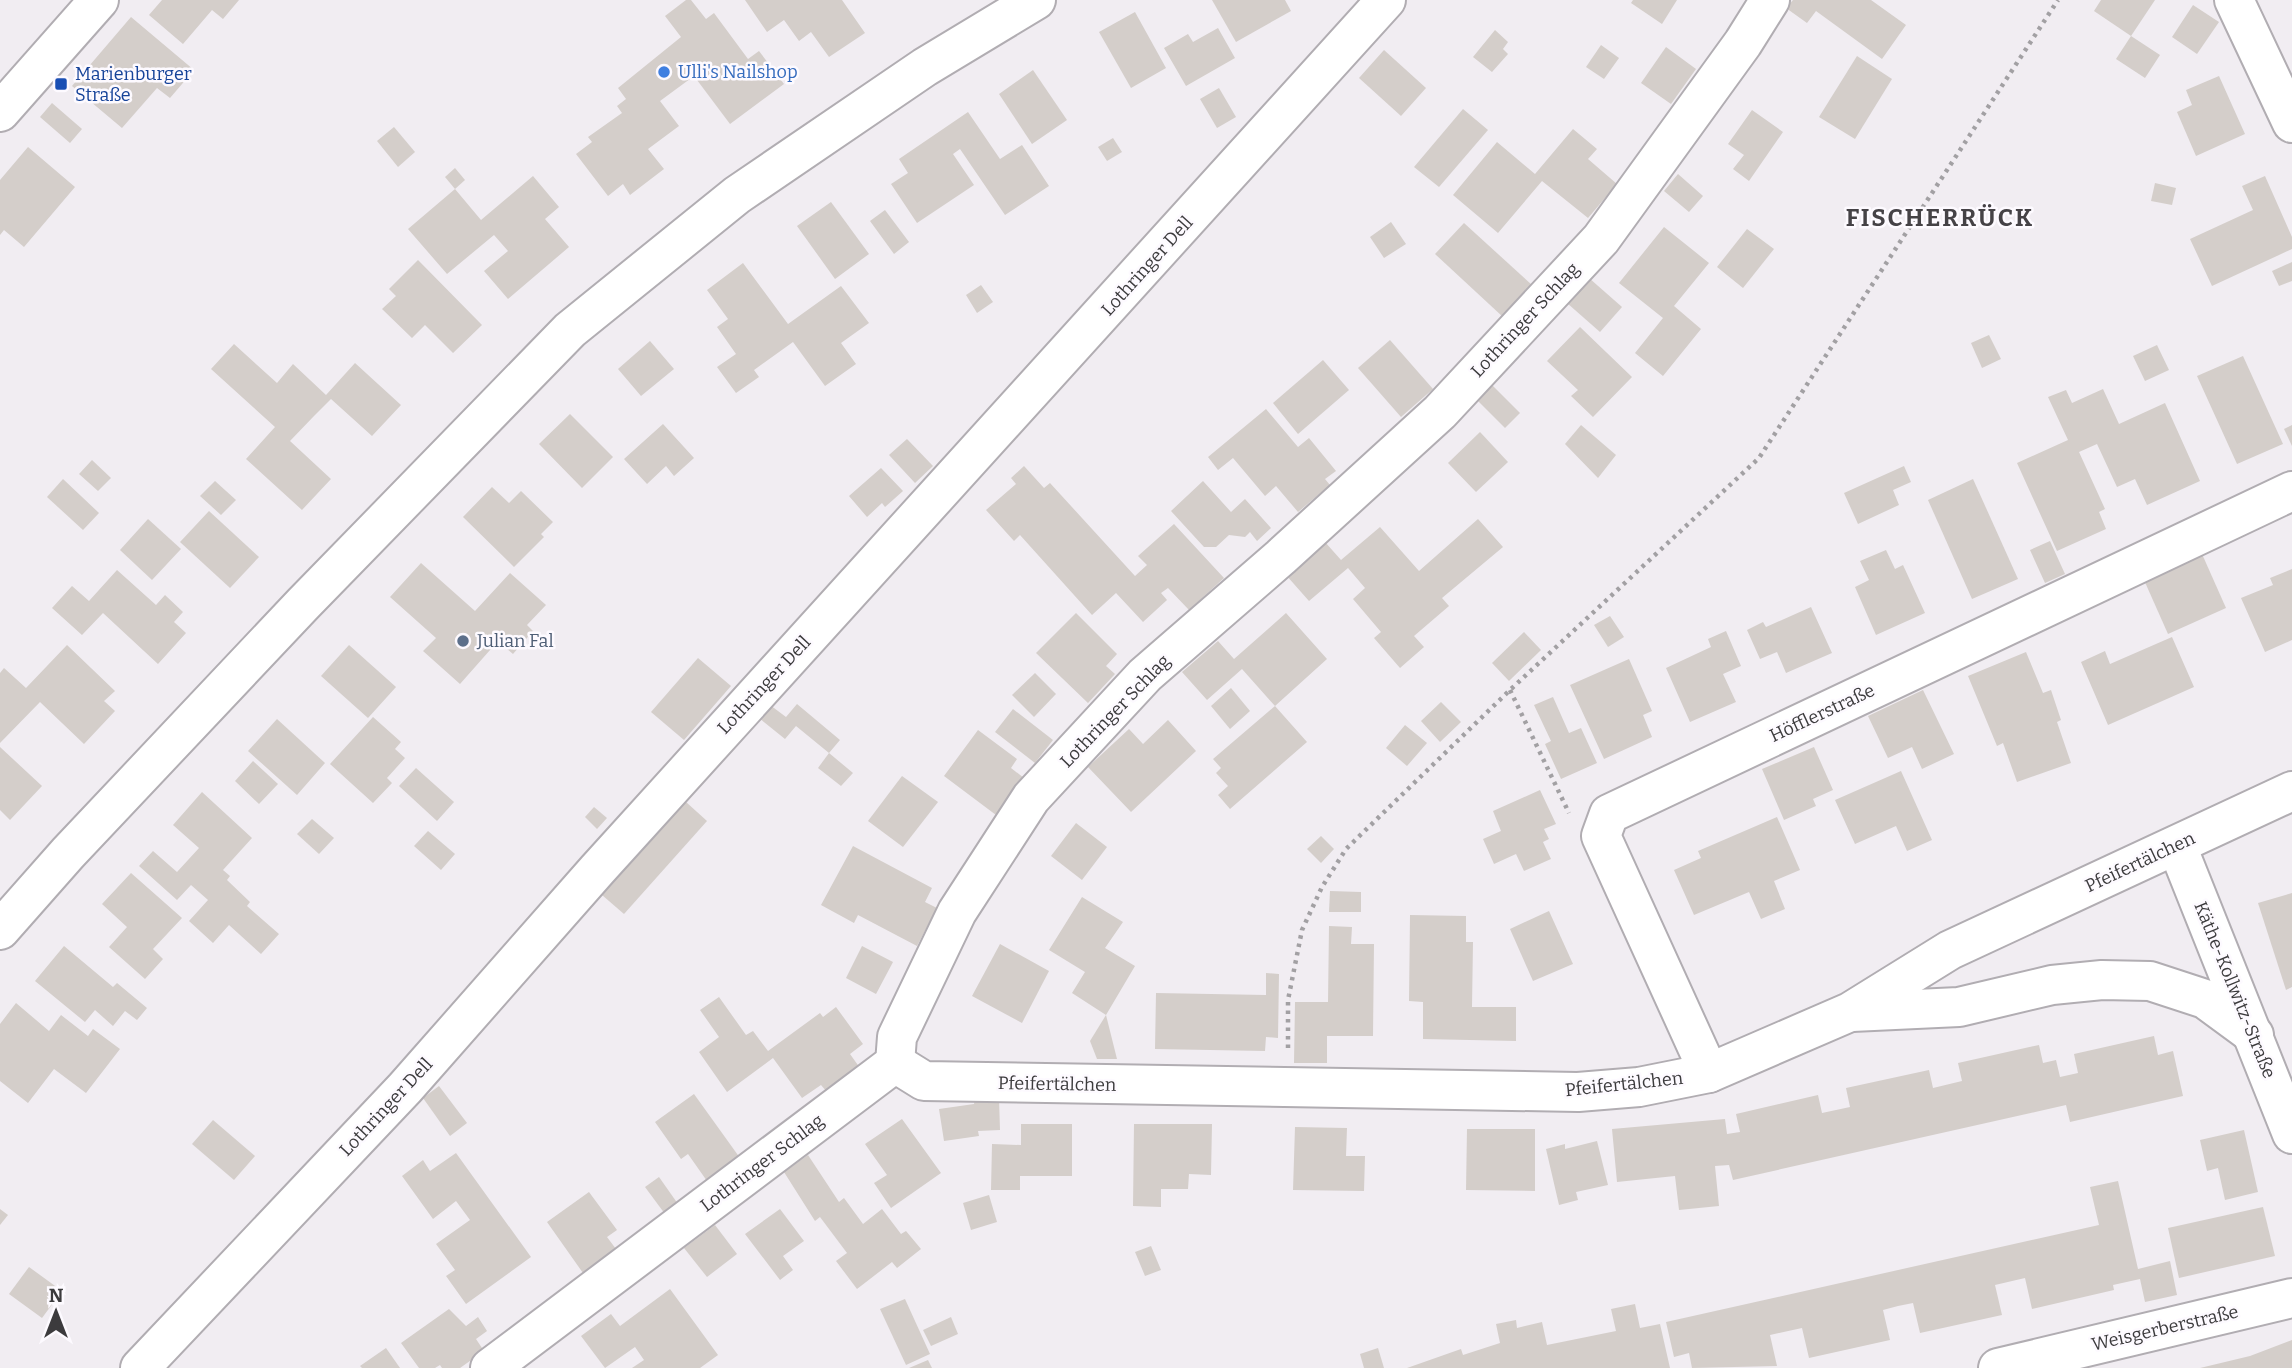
<svg xmlns="http://www.w3.org/2000/svg" width="2292" height="1368" viewBox="0 0 2292 1368" font-family="Bitter,serif">
<style>
.building{fill:#d4ceca}
.lines{fill:none;stroke-linecap:round;stroke-linejoin:round}
.minor-casing{stroke:#b1adb2;stroke-width:42}
.path{stroke:#a2a0a3;stroke-width:4.5;stroke-dasharray:3.5 5;stroke-linecap:butt}
.minor{stroke:#fff;stroke-width:38}
.shop-dot{fill:#3f7fe0;stroke:#fdfaff;stroke-width:2.5}
.transit-dot{fill:#1a4fb4;stroke:#fdfaff;stroke-width:2.5}
.service-dot{fill:#5c6f8a;stroke:#fdfaff;stroke-width:2.5}
.labels{text-anchor:middle;dominant-baseline:central;stroke-width:5;stroke-linejoin:round;paint-order:stroke}
.shop-label{font-size:18px;fill:#366cbe;stroke:#fdfaff;text-anchor:start}
.transit-label{font-size:18px;fill:#164399;stroke:#fdfaff;text-anchor:start}
.street-label{font-size:18px;fill:#3c3b3d;stroke:#fdfaff}
.service-label{font-size:18px;fill:#4e5e75;stroke:#fdfaff;text-anchor:start}
.district-label{font-size:24px;font-weight:bold;letter-spacing:2px;fill:#454246;stroke:#fdfaff}
</style>
<rect width="100%" height="100%" fill="#f1edf2"/>
<g class="building">
<path d="M162 0H239L223 19 212 10 183 44 149 15Z"/>
<path d="M686 0H691L706 19 714 13 748 59 759 51 784 84 730 124 694 76 660 101 679 126 648 149 664 169 630 195 623 184 608 196 576 154 592 142 588 137 622 113 617 106 626 99 618 88 681 37 665 16Z"/>
<path d="M745 0H842L865 33 829 57 811 32 799 41 784 20 767 32Z"/>
<path d="M1212 0H1285L1291 11 1236 42Z"/>
<path d="M1633 0H1677L1662 24 1631 3Z"/>
<path d="M1793 0H1871L1906 25 1882 59 1816 11 1807 23 1786 8Z"/>
<path d="M2101 0H2155L2131 36 2094 11Z"/>
<path d="M2193 5 2219 22 2197 54 2172 37Z"/>
<path d="M1135 12 1166 68 1131 88 1099 32Z"/>
<path d="M131 17 194 70 170 98 157 88 122 128 72 86Z"/>
<path d="M1218 28 1235 58 1186 86 1164 48 1188 34 1193 42Z"/>
<path d="M1495 30 1508 42 1503 49 1508 54 1492 72 1473 57Z"/>
<path d="M2131 36 2160 55 2145 78 2116 59Z"/>
<path d="M1601 45 1619 58 1604 79 1586 67Z"/>
<path d="M1666 47 1696 69 1671 104 1641 83Z"/>
<path d="M1384 50 1426 88 1401 116 1359 78Z"/>
<path d="M1857 56 1892 79 1855 139 1819 117Z"/>
<path d="M1033 70 1067 120 1032 144 999 94Z"/>
<path d="M2219 76 2245 134 2196 156 2177 112 2192 105 2186 90Z"/>
<path d="M1219 88 1236 117 1217 128 1200 99Z"/>
<path d="M52 103 82 129 70 143 40 117Z"/>
<path d="M1463 109 1488 130 1439 187 1414 167Z"/>
<path d="M1752 110 1783 132 1749 181 1733 169 1744 155 1728 144Z"/>
<path d="M968 112 1000 159 1022 145 1049 186 1005 215 960 149 953 154 974 185 917 223 891 184 908 173 899 159Z"/>
<path d="M394 127 415 152 398 167 377 141Z"/>
<path d="M1573 129 1597 149 1588 159 1617 184 1588 218 1542 181 1498 233 1453 195 1497 142 1535 174Z"/>
<path d="M1113 138 1122 152 1107 161 1098 147Z"/>
<path d="M28 147 75 187 24 247 4 230 0 235V180Z"/>
<path d="M455 168 465 180 455 189 445 177Z"/>
<path d="M1678 174 1703 196 1689 212 1664 191Z"/>
<path d="M533 176 559 207 545 219 569 247 508 299 484 271 508 251 494 235 447 274 408 229 455 189 481 220Z"/>
<path d="M2265 176 2292 237V249L2212 286 2190 239 2253 210 2242 186Z"/>
<path d="M2155 183 2176 188 2172 205 2151 201Z"/>
<path d="M831 202 869 254 835 279 797 226Z"/>
<path d="M885 210 909 242 894 254 870 221Z"/>
<path d="M1391 222 1406 244 1384 258 1370 237Z"/>
<path d="M1464 223 1532 285 1503 317 1435 254Z"/>
<path d="M1664 227 1709 263 1674 306 1701 329 1663 376 1635 353 1663 318 1619 283Z"/>
<path d="M1747 229 1774 249 1743 288 1717 267Z"/>
<path d="M418 260 482 325 453 353 425 325 412 338 382 309 396 296 389 289Z"/>
<path d="M2292 262V281L2279 286 2272 271Z"/>
<path d="M743 263 788 324 841 286 869 323 841 343 856 364 825 386 793 342 754 370 759 377 736 393 717 367 736 354 717 327 728 319 707 290Z"/>
<path d="M1589 278 1622 307 1600 332 1567 303Z"/>
<path d="M981 285 993 302 977 313 966 295Z"/>
<path d="M1580 327 1632 377 1593 417 1571 396 1578 390 1547 361Z"/>
<path d="M1989 335 2001 359 1982 368 1971 343Z"/>
<path d="M1390 340 1433 389 1401 417 1358 368Z"/>
<path d="M650 341 674 369 641 396 618 369Z"/>
<path d="M234 344 277 383 293 364 326 395 355 363 401 405 372 436 331 399 314 416 290 441 331 479 302 510 246 459 275 427 211 369Z"/>
<path d="M2157 345 2169 370 2145 381 2133 356Z"/>
<path d="M2243 356 2283 444 2237 464 2197 376Z"/>
<path d="M1323 360 1349 390 1298 434 1273 403Z"/>
<path d="M1492 385 1520 413 1505 428 1477 400Z"/>
<path d="M2103 389 2119 424 2165 403 2200 481 2147 505 2135 479 2117 487 2097 444 2079 452 2105 509 2099 512 2106 529 2057 551 2017 463 2068 440 2048 397 2066 390 2072 403Z"/>
<path d="M1266 409 1298 447 1309 438 1336 471 1325 479 1330 485 1298 512 1276 486 1265 496 1233 458 1218 470 1208 457Z"/>
<path d="M570 414 613 457 582 488 539 444Z"/>
<path d="M663 424 694 458 674 476 666 466 647 484 624 459Z"/>
<path d="M1581 425 1616 455 1598 478 1565 444Z"/>
<path d="M2292 425V446L2284 429Z"/>
<path d="M1480 432 1508 462 1476 492 1448 463Z"/>
<path d="M907 439 933 466 915 483 889 455Z"/>
<path d="M92 460 111 478 98 491 79 474Z"/>
<path d="M1024 466 1044 488 1050 483 1135 576 1147 565 1138 556 1174 524 1224 578 1189 610 1168 588 1161 593 1167 600 1143 622 1116 593 1092 615 1020 535 1014 541 986 510 1016 484 1011 478Z"/>
<path d="M1904 466 1911 482 1893 490 1899 505 1858 524 1844 493Z"/>
<path d="M881 468 903 491 885 507 882 503 867 517 849 496Z"/>
<path d="M63 479 99 513 83 530 47 497Z"/>
<path d="M1973 479 2018 579 1972 599 1928 500Z"/>
<path d="M215 481 236 500 221 515 200 496Z"/>
<path d="M1203 481 1231 512 1245 499 1271 528 1257 541 1250 532 1245 537 1229 535 1216 547H1204L1171 511Z"/>
<path d="M492 487 509 503 521 491 553 522 541 534 544 537 514 567 463 517Z"/>
<path d="M209 511 259 557 230 588 180 542Z"/>
<path d="M148 519 181 549 152 580 120 550Z"/>
<path d="M1478 519 1503 547 1442 598 1449 606 1414 636 1424 647 1400 668 1374 638 1381 632 1353 599 1365 588 1348 568 1309 601 1286 575 1325 542 1341 560 1380 527 1419 571Z"/>
<path d="M2050 541 2065 574 2045 583 2030 550Z"/>
<path d="M1886 550 1895 569 1903 565 1925 613 1876 635 1855 587 1869 580 1860 561Z"/>
<path d="M2202 554 2226 608 2168 634 2144 580Z"/>
<path d="M421 563 475 611 510 573 546 605 527 625 533 631 513 654 498 641 460 684 423 651 436 638 390 597Z"/>
<path d="M2292 569V640L2265 652 2241 598 2273 585 2270 578Z"/>
<path d="M117 570 156 605 165 595 183 612 174 622 186 633 158 664 103 613 82 635 52 608 72 586 89 601Z"/>
<path d="M1811 607 1832 653 1786 673 1777 652 1760 659 1747 630 1763 622 1766 627Z"/>
<path d="M1076 613 1117 654 1106 666 1115 674 1088 703 1036 653Z"/>
<path d="M1286 613 1327 659 1275 706 1242 669 1207 700 1182 672 1218 641 1234 659Z"/>
<path d="M1610 616 1624 637 1608 647 1594 625Z"/>
<path d="M1726 631 1741 666 1723 674 1736 702 1690 722 1666 668 1711 647 1708 639Z"/>
<path d="M1524 632 1541 650 1509 681 1492 663Z"/>
<path d="M2172 637 2194 687 2108 725 2081 662 2105 651 2110 664Z"/>
<path d="M67 645 115 691 104 701 115 711 84 744 40 702 0 743V673L4 668 26 688Z"/>
<path d="M349 645 396 687 368 718 321 676Z"/>
<path d="M2026 652 2043 693 2051 690 2061 720 2057 722 2071 763 2017 782 2003 743 1997 746 1968 676Z"/>
<path d="M698 658 731 686 684 740 651 712Z"/>
<path d="M1629 659 1652 711 1643 715 1652 737 1604 759 1570 685Z"/>
<path d="M1035 673 1056 694 1034 717 1012 695Z"/>
<path d="M1231 688 1250 711 1230 729 1211 706Z"/>
<path d="M1923 690 1954 754 1922 769 1912 747 1888 758 1868 716Z"/>
<path d="M1553 697 1569 733 1581 728 1597 763 1561 779 1545 744 1551 741 1534 705Z"/>
<path d="M1441 702 1461 722 1440 742 1421 721Z"/>
<path d="M797 704 840 740 829 753 796 726 785 739 759 718 770 705 786 717Z"/>
<path d="M1275 706 1307 742 1230 809 1218 795 1228 786 1216 773 1221 768 1213 759Z"/>
<path d="M1013 709 1053 740 1035 763 995 732Z"/>
<path d="M373 717 401 742 395 749 405 758 387 778 392 783 373 803 330 764Z"/>
<path d="M277 719 325 763 297 795 248 751Z"/>
<path d="M1168 720 1196 751 1131 812 1088 767 1129 729 1143 744Z"/>
<path d="M1405 725 1427 743 1407 766 1386 748Z"/>
<path d="M978 730 1017 759 1011 768 1024 778 996 815 944 776Z"/>
<path d="M0 747 42 786 10 820 0 810Z"/>
<path d="M1814 747 1833 790 1813 799 1816 806 1784 820 1762 769Z"/>
<path d="M829 753 853 773 841 786 818 768Z"/>
<path d="M253 761 278 784 259 804 235 781Z"/>
<path d="M416 768 454 802 437 821 399 786Z"/>
<path d="M1901 771 1932 840 1907 851 1896 826 1855 844 1835 800Z"/>
<path d="M902 776 938 802 903 847 868 821Z"/>
<path d="M1540 790 1556 824 1544 829 1549 839 1543 842 1551 859 1524 871 1516 854 1494 864 1483 839 1501 831 1493 811Z"/>
<path d="M202 792 252 838 223 870 230 876 227 880 250 902 247 906 279 934 261 954 229 925 213 943 189 921 208 900 191 885 177 900 139 866 153 851 177 872 199 848 173 825Z"/>
<path d="M686 802 707 821 624 914 602 895Z"/>
<path d="M594 807 607 818 597 829 585 817Z"/>
<path d="M1777 817 1800 870 1774 881 1785 909 1761 919 1749 892 1694 915 1674 870 1701 858 1698 851Z"/>
<path d="M312 819 334 838 319 854 297 834Z"/>
<path d="M1076 823 1107 847 1082 880 1051 856Z"/>
<path d="M428 831 455 854 441 870 414 846Z"/>
<path d="M1321 836 1334 849 1321 863 1307 849Z"/>
<path d="M853 846 932 888 925 902 937 908 917 946 858 915 854 923 821 905Z"/>
<path d="M131 873 182 918 153 949 163 959 145 979 109 947 127 927 102 904Z"/>
<path d="M1330 891 1361 892V912H1329Z"/>
<path d="M2292 893V987L2286 990 2258 903Z"/>
<path d="M1082 897 1123 922 1105 948 1135 966 1106 1015 1072 993 1085 972 1049 950Z"/>
<path d="M1549 911 1573 964 1533 981 1510 929Z"/>
<path d="M1410 915 1466 916V942H1473L1472 1007H1516V1041L1423 1039V1002L1409 1001Z"/>
<path d="M1329 926 1352 927 1351 944H1374L1373 1036H1327V1063H1294L1295 1002H1328Z"/>
<path d="M1000 944 1049 971 1022 1023 972 996Z"/>
<path d="M64 946 113 987 117 983 147 1008 137 1020 125 1011 113 1026 95 1010 85 1022 35 981Z"/>
<path d="M862 946 893 962 876 994 846 978Z"/>
<path d="M1266 973 1279 974 1278 1038 1266 1037 1265 1051 1155 1049 1156 993 1266 995Z"/>
<path d="M719 997 746 1035 753 1031 768 1051 820 1013 823 1017 836 1007 863 1044 850 1054 860 1068 827 1092 821 1085 802 1098 773 1058 727 1092 699 1052 719 1037 700 1010Z"/>
<path d="M16 1003 49 1031 61 1015 88 1036 93 1029 120 1049 86 1093 54 1069 28 1103 0 1081V1024Z"/>
<path d="M1106 1015 1117 1059H1097L1090 1041Z"/>
<path d="M2154 1036 2158 1055 2173 1051 2183 1096 2070 1122 2066 1105 1733 1180 1729 1165 1715 1166 1719 1206 1679 1210 1675 1176 1617 1182 1612 1129 1725 1119 1727 1134 1740 1132 1736 1114 1818 1095 1822 1113 1850 1107 1846 1088 1929 1070 1933 1088 1962 1081 1958 1063 2039 1045 2043 1063 2056 1060 2060 1077 2078 1073 2074 1054Z"/>
<path d="M439 1086 467 1123 450 1136 423 1098Z"/>
<path d="M694 1094 740 1158 707 1181 688 1154 681 1159 655 1122Z"/>
<path d="M975 1098H999L1000 1130 978 1131 979 1136 944 1141 939 1109 974 1104Z"/>
<path d="M902 1119 941 1173 891 1208 874 1183 887 1175 865 1144Z"/>
<path d="M213 1120 255 1156 234 1180 192 1144Z"/>
<path d="M1021 1124H1072V1176H1020V1190H991L992 1144 1021 1145Z"/>
<path d="M1134 1124H1212L1211 1175 1189 1174 1188 1189H1161V1207L1133 1206Z"/>
<path d="M1295 1127 1347 1128 1346 1156H1365L1364 1191 1293 1190Z"/>
<path d="M1467 1129H1535V1191L1466 1190Z"/>
<path d="M2244 1130 2258 1192 2225 1200 2218 1168 2207 1171 2200 1140Z"/>
<path d="M1597 1141 1608 1185 1576 1192 1578 1200 1559 1205 1546 1149 1565 1144V1149Z"/>
<path d="M456 1153 531 1257 466 1304 446 1276 455 1270 436 1244 470 1220 456 1201 433 1219 402 1176 423 1160 430 1171Z"/>
<path d="M808 1155 839 1202 844 1198 863 1224 882 1209 901 1234 906 1231 921 1249 897 1268 892 1262 857 1289 836 1261 847 1253 820 1217 815 1221 784 1172Z"/>
<path d="M659 1177 678 1204 665 1214 645 1187Z"/>
<path d="M2118 1181 2138 1269 2170 1261 2177 1295 2145 1302 2140 1279 2113 1285 2114 1290 2032 1309 2025 1278 1995 1285 2002 1315 1920 1333 1913 1303 1898 1306 1883 1310 1890 1340 1809 1358 1802 1328 1770 1335 1777 1366 1692 1368 1689 1353 1674 1357 1666 1322 2099 1225 2090 1187Z"/>
<path d="M589 1192 617 1230 607 1237 616 1249 583 1273 547 1222Z"/>
<path d="M989 1195 997 1222 971 1230 963 1203Z"/>
<path d="M2263 1207 2275 1256 2179 1278 2168 1228Z"/>
<path d="M0 1209 8 1215 0 1225Z"/>
<path d="M780 1209 804 1241 783 1256 793 1270 780 1280 745 1234Z"/>
<path d="M715 1225 737 1254 707 1277 684 1248Z"/>
<path d="M1151 1246 1161 1270 1145 1276 1135 1252Z"/>
<path d="M29 1267 62 1291 42 1318 9 1294Z"/>
<path d="M670 1289 718 1355 700 1368H632L644 1360 635 1347 605 1368 581 1336 611 1314 620 1326Z"/>
<path d="M905 1299 930 1354 906 1365 880 1309Z"/>
<path d="M1635 1304 1640 1328 1660 1324 1670 1368H1407L1461 1349 1463 1355 1500 1343 1496 1324 1516 1320 1517 1328 1542 1322 1547 1345 1616 1331 1611 1309Z"/>
<path d="M449 1309 466 1326 478 1317 487 1331 476 1339 484 1351 460 1368H442L440 1365 435 1368H419L401 1343Z"/>
<path d="M951 1317 958 1334 931 1346 923 1330Z"/>
<path d="M2292 1340V1368H2200L2250 1356Z"/>
<path d="M386 1348 400 1368H362L360 1366Z"/>
<path d="M1378 1348 1384 1368H1364L1360 1354Z"/>
<path d="M928 1360 932 1368H909Z"/>
</g>
<g class="lines">
<g class="minor-casing">
<g id="minor">
<path d="M2234 0 2292 123"/>
<path d="M0 112 99 0"/>
<path d="M2177 846 2292 1134"/>
<path d="M0 930 68 853 303 604 570 330 737 195 925 67 1036 0"/>
<path d="M1852 1012 1959 1007 2052 985 2102 980 2150 981 2205 999 2254 1035"/>
<path d="M895 1063 924 1081 1578 1092 1639 1087 1709 1073 1850 1012 1950 950 2292 791"/>
<path d="M1709 1073 1601 836 1609 814 2292 491"/>
<path d="M140 1368 405 1088 597 870 1386 0"/>
<path d="M490 1368 895 1063 897 1037 957 912 1031 798 1145 675 1281 557 1440 412 1601 239 1743 43 1770 0"/>
<path d="M1998 1368 2292 1298"/>
</g>
</g>
<g class="path">
<path d="M1510 690 1569 813"/>
<path d="M1288 1048V1000L1302 930 1322 887 1346 849 1510 690 1759 458 2058 0"/>
</g>
<use href="#minor" class="minor"/>
</g>
<circle class="shop-dot" cx="664" cy="72" r="7"/>
<rect class="transit-dot" x="54" y="77" width="14" height="14" rx="3.5"/>
<circle class="service-dot" cx="463" cy="641" r="7"/>
<g class="labels">
<g class="shop-label">
<text x="678" y="72">Ulli's Nailshop</text>
</g>
<g class="transit-label">
<text x="75" y="74">Marienburger<tspan x="75" dy="21">Straße</tspan></text>
</g>
<g class="street-label">
<text transform="translate(1147 266) rotate(-48)">Lothringer Dell</text>
<text transform="translate(1525 320) rotate(-47)">Lothringer Schlag</text>
<text transform="translate(764 685) rotate(-47)">Lothringer Dell</text>
<text transform="translate(1115 711) rotate(-46)">Lothringer Schlag</text>
<text transform="translate(1822 713) rotate(-25)">Höfflerstraße</text>
<text transform="translate(2140 862) rotate(-25)">Pfeifertälchen</text>
<text transform="translate(2235 990) rotate(68)">Käthe-Kollwitz-Straße</text>
<text transform="translate(1057 1084) rotate(1)">Pfeifertälchen</text>
<text transform="translate(1624 1084) rotate(-6)">Pfeifertälchen</text>
<text transform="translate(386 1107) rotate(-47)">Lothringer Dell</text>
<text transform="translate(762 1163) rotate(-37)">Lothringer Schlag</text>
<text transform="translate(2165 1328) rotate(-13)">Weisgerberstraße</text>
</g>
<g class="service-label">
<text x="477" y="641">Julian Fal</text>
</g>
<g class="district-label">
<text x="1940" y="218">FISCHERRÜCK</text>
</g>
</g>
<g transform="translate(56 1312)" stroke="#fdfaff" stroke-width="5" paint-order="stroke">
<path d="M0-5L12 26L0 18L-12 26Z" fill="#3c3b3d"/>
<text y="-10" font-size="19" font-weight="bold" text-anchor="middle" fill="#3c3b3d">N</text>
</g>
</svg>
